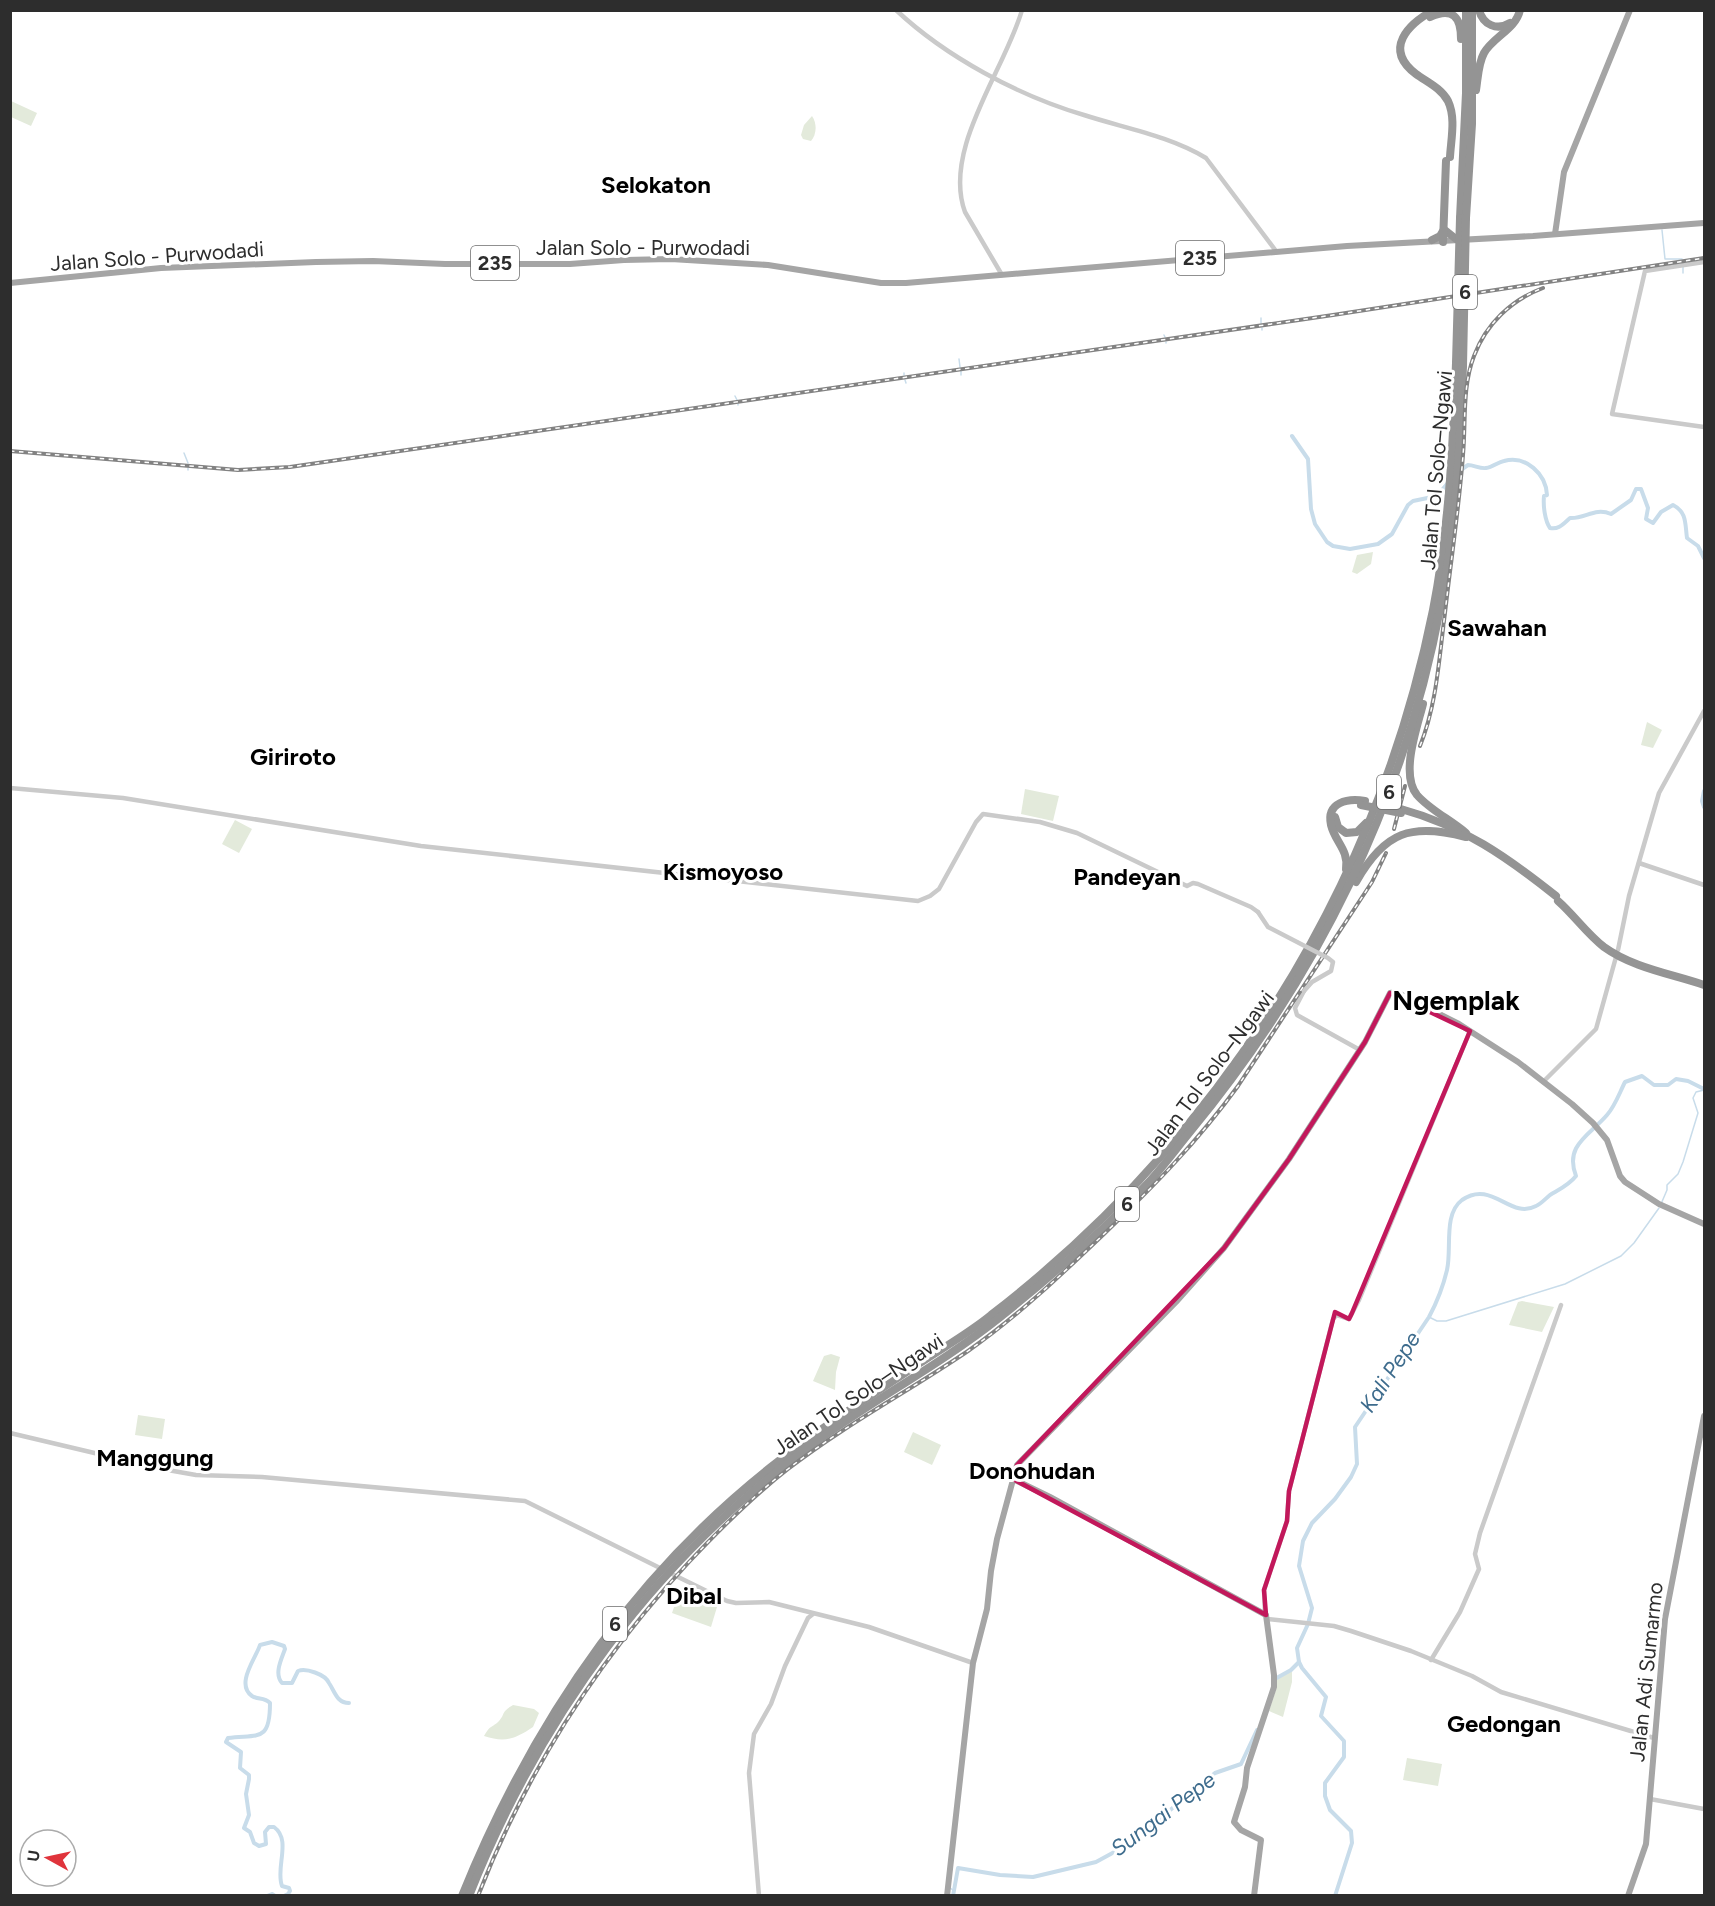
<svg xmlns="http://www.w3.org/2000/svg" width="1715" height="1906" viewBox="0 0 1715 1906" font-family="Figtree,sans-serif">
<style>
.green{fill:#e3eadb}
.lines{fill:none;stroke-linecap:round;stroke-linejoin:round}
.stream{stroke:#c8dcea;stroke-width:1.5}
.river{stroke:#c8dcea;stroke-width:4}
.minor{stroke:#cacaca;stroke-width:4.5}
.major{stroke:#a5a5a5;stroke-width:6}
.highway{stroke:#949494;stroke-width:8}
.rail-casing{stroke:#828282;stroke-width:4}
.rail{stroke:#fff;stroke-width:1.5;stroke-dasharray:4.5;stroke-linecap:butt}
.minor-bridge{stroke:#cacaca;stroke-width:4.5}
.highway-bridge{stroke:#949494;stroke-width:8}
.marked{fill:none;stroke:#c2185b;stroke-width:4.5;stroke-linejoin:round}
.labels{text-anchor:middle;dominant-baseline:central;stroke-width:6;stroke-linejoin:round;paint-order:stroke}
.shield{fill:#fff;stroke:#6c6c6c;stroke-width:1.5}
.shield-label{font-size:20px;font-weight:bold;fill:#2d2d2d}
.street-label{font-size:21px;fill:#2d2d2d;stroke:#fff}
.water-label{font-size:22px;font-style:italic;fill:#3e6c8d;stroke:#fff}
.quarter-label{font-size:24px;font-weight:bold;fill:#000;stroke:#fff}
.district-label{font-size:27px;font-weight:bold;fill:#000;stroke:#fff}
</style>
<rect width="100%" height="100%" fill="#fff"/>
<g class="green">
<path d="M11 101 37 113 31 126 11 117Z"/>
<path d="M812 116C817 123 817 134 811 141L803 139 801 135 804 125Z"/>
<path d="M1373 552 1371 564 1357 574 1352 572 1357 555Z"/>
<path d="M1647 722 1662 730 1653 748 1641 745Z"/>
<path d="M1025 789 1059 796 1053 821 1021 814Z"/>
<path d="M235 820 252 829 239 853 222 844Z"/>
<path d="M1522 1301 1554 1307 1542 1332 1509 1325 1518 1302Z"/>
<path d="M831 1354 840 1357 836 1372 835 1390 813 1381 824 1356Z"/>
<path d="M138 1415 165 1419 162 1439 135 1435Z"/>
<path d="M913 1432 941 1445 932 1465 904 1452Z"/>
<path d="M680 1590 717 1607 711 1627 672 1613Z"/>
<path d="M1292 1671V1682L1283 1717 1269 1711 1277 1687V1678Z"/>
<path d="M513 1705 534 1709 539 1713 533 1727C515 1739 505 1743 484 1736 491 1724 492 1728 499 1721 506 1713 500 1713 513 1705Z"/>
<path d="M1407 1758 1442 1764 1438 1786 1403 1780Z"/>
</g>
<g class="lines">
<g class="stream">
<path d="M1662 230 1665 259H1682"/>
<path d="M1683 267V273"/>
<path d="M1261 318V323"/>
<path d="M1262 328V330"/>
<path d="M1164 335 1165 337"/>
<path d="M1166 342V343"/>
<path d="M959 359 960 367"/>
<path d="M961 371V375"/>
<path d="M904 373V375"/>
<path d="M905 380 906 383"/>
<path d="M735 396 737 400"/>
<path d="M738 404V405"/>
<path d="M184 453 188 463"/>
<path d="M188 470V468"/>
<path d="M1661 1204 1667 1190V1185L1678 1174 1683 1162 1698 1113 1693 1098 1696 1092 1704 1090"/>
<path d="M1429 1317 1437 1321H1446L1565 1284 1621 1256 1634 1243 1659 1208"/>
<path d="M949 1887 954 1891"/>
</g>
<g class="river">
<path d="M1292 436 1308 459 1311 509 1315 524 1327 542 1333 546 1350 549 1378 544 1392 534 1408 505 1413 501 1437 496 1447 484"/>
<path d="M1458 472 1468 465C1474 465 1480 469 1486 468 1493 467 1498 462 1504 461 1526 455 1546 474 1547 495L1544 496C1543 506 1545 521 1550 528 1559 530 1564 523 1570 518 1585 519 1595 507 1611 514L1631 500 1636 489H1641L1648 508 1646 519 1653 523 1661 512 1673 505C1687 512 1685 524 1687 538L1698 546 1704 558"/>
<path d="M1704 791 1702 801 1704 807"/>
<path d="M1273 1680 1291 1670 1299 1662"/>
<path d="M267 1896 272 1894 275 1896"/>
<path d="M284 1896 288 1894 290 1891 289 1888 282 1886C275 1868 292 1840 274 1827H269L265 1832 266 1844 259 1846 254 1843 250 1832 244 1828 249 1815 246 1794 249 1779V1775L240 1768 241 1752 226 1742 228 1738C258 1734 270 1743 270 1703 264 1697 258 1700 252 1696 235 1684 256 1658 260 1645L272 1642 284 1646 285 1649C281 1660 274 1674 282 1683H292L298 1671C306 1668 325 1674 329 1683 335 1692 337 1703 349 1703"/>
<path d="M953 1896 958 1868 1000 1875 1033 1877 1096 1862 1129 1844 1215 1773 1241 1764 1257 1730"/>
<path d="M1335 1896 1352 1843 1351 1831 1330 1810 1325 1796V1783L1344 1757V1741L1321 1716 1326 1697 1302 1668 1299 1662 1297 1648 1308 1624 1312 1608 1299 1566 1303 1541 1312 1523 1335 1499 1351 1477 1357 1464 1355 1427 1429 1317C1437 1302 1443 1287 1447 1270 1452 1249 1443 1214 1462 1200 1492 1179 1510 1220 1536 1206 1541 1204 1545 1199 1550 1195 1560 1189 1569 1185 1576 1176 1564 1145 1590 1135 1607 1115 1615 1106 1619 1094 1625 1082L1642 1076 1654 1085H1668L1676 1079 1688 1081 1704 1089"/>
</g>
<g class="minor">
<path d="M896 10C946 57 1019 96 1084 115 1124 128 1170 136 1206 158L1276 251"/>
<path d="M1704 262 1645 271 1612 414 1704 427"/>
<path d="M1002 275 965 212C942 149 1005 70 1022 10"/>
<path d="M10 788 123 798 421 846 918 901 930 896 939 889 976 822 983 814 1040 822 1077 833 1187 886 1193 883 1198 884 1251 907 1258 912"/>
<path d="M1639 863 1704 885"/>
<path d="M1618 950 1629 896 1659 793 1704 711"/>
<path d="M1304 991 1295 1008 1297 1015 1360 1050"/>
<path d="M1543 1082 1596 1029 1616 957"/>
<path d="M10 1433 162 1469 196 1475 262 1477 525 1501 660 1568"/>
<path d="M672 1574 727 1601 736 1603 769 1602 869 1627 973 1663"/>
<path d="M1265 1615 1264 1590 1287 1521 1289 1491 1333 1319 1337 1315 1349 1319 1359 1300 1470 1031"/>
<path d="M1267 1619 1334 1626 1351 1631 1411 1651 1472 1676 1501 1692 1654 1738"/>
<path d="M1431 1660 1460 1612 1479 1569 1475 1554 1480 1533 1561 1305"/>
<path d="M1650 1799 1704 1809"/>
<path d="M759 1896 749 1773 754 1734 771 1704 785 1666 808 1618 813 1614"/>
</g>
<g class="major">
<path d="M1555 234 1564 172 1630 10"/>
<path d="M10 283 161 268 316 262 373 261 445 264H570L624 260 671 259 768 265 881 283H906L1347 246 1533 236 1704 223"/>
<path d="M1013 1479 1050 1497 1266 1615 1274 1675V1687L1247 1768 1245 1787 1234 1822 1241 1830 1261 1840 1254 1896"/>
<path d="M947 1896 973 1663 987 1609 991 1571 997 1539 1017 1465 1176 1302 1224 1248 1289 1159 1365 1042 1390 993 1396 992 1459 1024 1518 1062 1572 1104 1593 1123 1607 1140 1620 1176 1625 1182 1659 1204 1704 1224"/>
<path d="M1628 1896 1646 1844 1665 1619 1704 1416"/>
</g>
<g class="highway">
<path d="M1434 10C1408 24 1383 49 1416 74 1427 82 1441 88 1448 101 1456 118 1451 139 1450 157"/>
<path d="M1479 10C1483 25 1497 31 1510 23"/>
<path d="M1430 17C1453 7 1461 17 1461 39"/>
<path d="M1476 90C1478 78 1478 64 1484 53 1493 37 1516 29 1520 10"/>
<path d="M1460 218 1466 93V10"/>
<path d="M1466 218 1472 124V10"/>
<path d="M1446 231 1456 239"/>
<path d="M1432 240 1440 236 1443 231"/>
<path d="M1443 242 1446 161"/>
<path d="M1423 704C1417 728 1400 774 1417 795 1430 810 1451 820 1466 833"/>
<path d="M1401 809C1463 826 1507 857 1556 896"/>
<path d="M1335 817 1338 827 1346 833 1357 832 1366 823"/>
<path d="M1346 869C1349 850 1335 842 1331 825 1326 802 1348 798 1365 801"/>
<path d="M1356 882C1385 831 1411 823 1466 837"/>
<path d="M1558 901C1574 915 1587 934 1604 947 1633 968 1672 974 1704 985"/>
<path d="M462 1896C530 1728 628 1580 771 1467 819 1429 870 1396 920 1363 944 1347 969 1333 991 1315 1219 1139 1376 892 1433 610 1449 528 1453 446 1456 363"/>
<path d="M469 1896C540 1717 654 1560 810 1446 871 1401 940 1365 999 1318 1052 1276 1102 1232 1148 1183 1163 1167 1176 1149 1190 1132 1317 978 1405 800 1441 604 1456 525 1460 446 1463 366"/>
</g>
<g class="rail-casing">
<g id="rail">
<path d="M10 451 238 470 290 467 1333 315 1704 258"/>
<path d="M1420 746C1437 704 1439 658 1445 613 1451 560 1459 508 1463 455 1466 422 1462 387 1474 356 1486 324 1511 300 1543 288"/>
<path d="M1394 829 1405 786"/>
<path d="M478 1896C526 1772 599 1659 689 1562 720 1529 752 1497 788 1469 845 1425 909 1391 968 1351 1018 1316 1061 1275 1105 1233 1154 1186 1198 1141 1238 1086L1372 882 1386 853"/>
</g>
</g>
<use href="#rail" class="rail"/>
<path class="minor-bridge" d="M1258 912 1268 927 1328 958 1333 962 1331 971 1312 982 1304 991"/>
<g class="highway-bridge">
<path d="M1456 363 1460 218"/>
<path d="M1463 366 1466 218"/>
<path d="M1361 805 1401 813"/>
</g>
</g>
<path class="marked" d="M1390 993 1470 1031 1352 1313 1349 1319 1335 1312 1289 1491 1287 1521 1264 1590 1266 1615 1013 1479 1017 1465 1224 1248 1289 1159 1365 1042Z"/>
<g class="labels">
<g class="shield">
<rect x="1176" y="241" width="48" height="34" rx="4.5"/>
<rect x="471" y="246" width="48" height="34" rx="4.5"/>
<rect x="1453" y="275" width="24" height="34" rx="4.5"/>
<rect x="1377" y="775" width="24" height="34" rx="4.5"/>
<rect x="1115" y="1187" width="24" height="34" rx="4.5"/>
<rect x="603" y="1607" width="24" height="34" rx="4.5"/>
</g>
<g class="shield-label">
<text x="1200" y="258">235</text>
<text x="495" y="263">235</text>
<text x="1465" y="292">6</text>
<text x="1389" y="792">6</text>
<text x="1127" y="1204">6</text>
<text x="615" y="1624">6</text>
</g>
<g class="street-label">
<text x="643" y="247">Jalan Solo - Purwodadi</text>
<text transform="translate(157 256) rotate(-4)">Jalan Solo - Purwodadi</text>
<text transform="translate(1436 470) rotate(-85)">Jalan Tol Solo–Ngawi</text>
<text transform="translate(1209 1073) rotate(-53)">Jalan Tol Solo–Ngawi</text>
<text transform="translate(858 1394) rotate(-34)">Jalan Tol Solo–Ngawi</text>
<text transform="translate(1646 1672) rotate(-84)">Jalan Adi Sumarmo</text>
</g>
<g class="water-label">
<text transform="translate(1390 1372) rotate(-57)">Kali Pepe</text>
<text transform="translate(1163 1814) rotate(-37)">Sungai Pepe</text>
</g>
<g class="quarter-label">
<text x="656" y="184">Selokaton</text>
<text x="1497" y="627">Sawahan</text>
<text x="293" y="756">Giriroto</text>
<text x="723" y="871">Kismoyoso</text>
<text x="1127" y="876">Pandeyan</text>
<text x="155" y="1457">Manggung</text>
<text x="1032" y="1470">Donohudan</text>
<text x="694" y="1595">Dibal</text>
<text x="1504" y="1723">Gedongan</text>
</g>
<g class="district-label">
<text x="1456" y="1000">Ngemplak</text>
</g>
</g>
<rect width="1715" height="1906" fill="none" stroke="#2d2d2d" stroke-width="24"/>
<g transform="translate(48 1858) rotate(278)"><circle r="28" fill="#ffffff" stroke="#ababab" stroke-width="1.5"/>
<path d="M0-4.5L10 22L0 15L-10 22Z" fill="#e0343c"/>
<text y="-9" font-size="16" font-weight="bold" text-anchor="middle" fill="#2d2d2d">U</text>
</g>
</svg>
